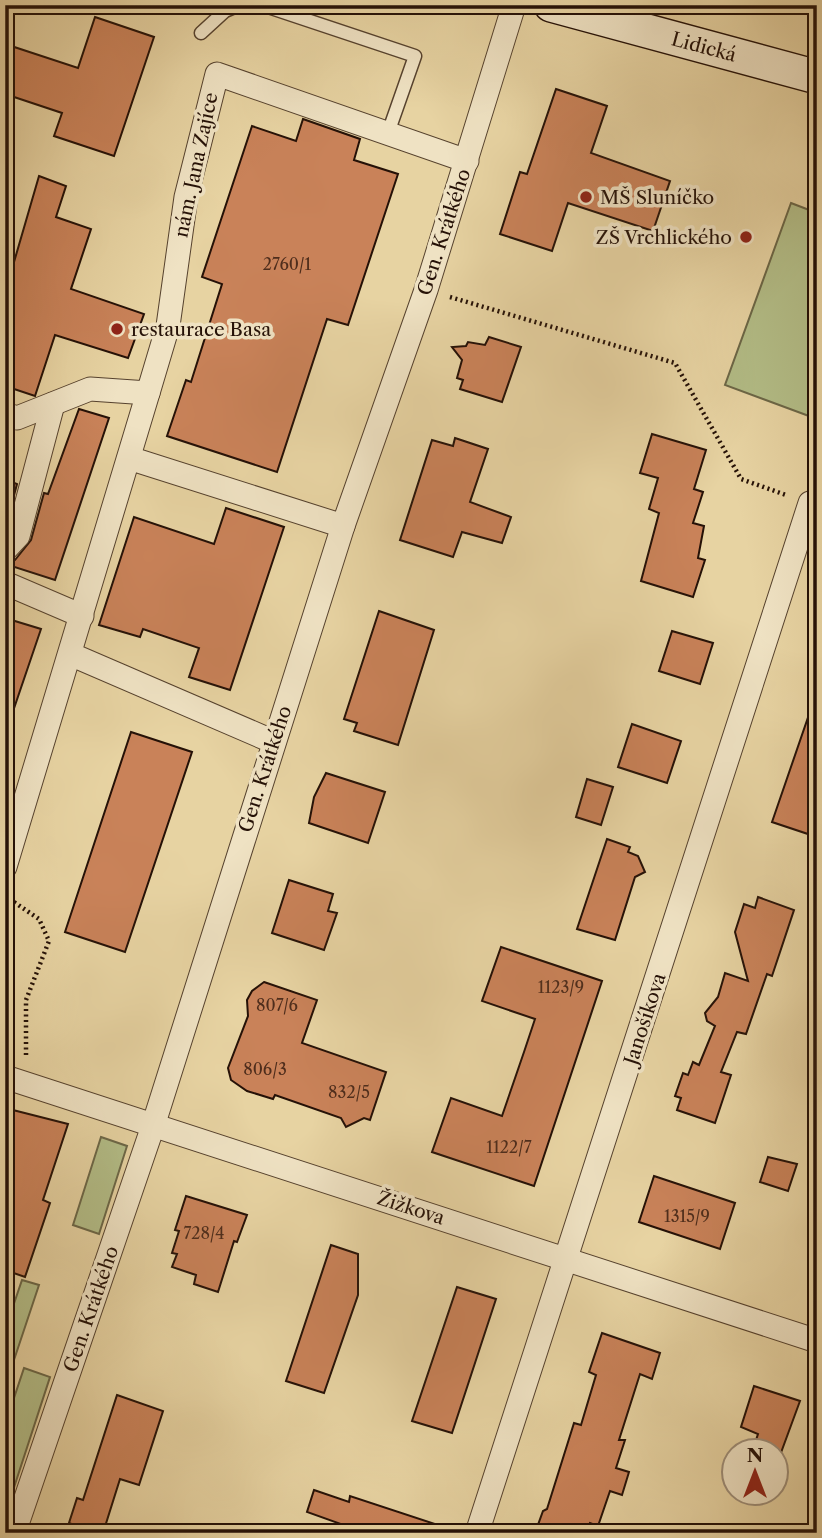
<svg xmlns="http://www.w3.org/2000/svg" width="822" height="1538" viewBox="0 0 822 1538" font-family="'Libre Caslon Text',serif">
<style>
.green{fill:#b3bd87;stroke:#6c6747;stroke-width:2}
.building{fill:#c98259;stroke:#251107;stroke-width:2}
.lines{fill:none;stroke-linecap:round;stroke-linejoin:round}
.lane-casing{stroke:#56422e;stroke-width:15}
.street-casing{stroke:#56422e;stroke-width:25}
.secondary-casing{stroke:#251107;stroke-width:36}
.path{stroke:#251107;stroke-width:4.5;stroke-dasharray:2 3.5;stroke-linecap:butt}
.lane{stroke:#efe2c3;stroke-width:12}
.street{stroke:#efe2c3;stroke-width:23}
.secondary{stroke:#efe2c3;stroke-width:33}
.poi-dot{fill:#8f2418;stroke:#efe2c3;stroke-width:2.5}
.labels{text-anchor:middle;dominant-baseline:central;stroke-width:7;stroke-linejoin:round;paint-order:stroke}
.number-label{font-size:16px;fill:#4e2d1c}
.street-label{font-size:19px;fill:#251107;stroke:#efe2c3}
.poi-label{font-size:19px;fill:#251107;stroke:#efe2c3;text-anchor:start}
</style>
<rect width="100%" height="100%" fill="#e7d3a2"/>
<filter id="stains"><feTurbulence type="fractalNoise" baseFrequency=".00286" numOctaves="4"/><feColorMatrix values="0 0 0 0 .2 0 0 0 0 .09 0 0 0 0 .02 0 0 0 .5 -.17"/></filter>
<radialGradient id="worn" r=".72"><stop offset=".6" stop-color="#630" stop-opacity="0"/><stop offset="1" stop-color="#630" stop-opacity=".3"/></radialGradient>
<g class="green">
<path d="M791 203 817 213V419L725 385Z"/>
<path d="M101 1137 127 1146 99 1234 73 1225Z"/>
<path d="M22 1280 39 1285 14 1360 5 1356V1330Z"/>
<path d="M24 1368 50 1377 5 1515V1425Z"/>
</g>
<g class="building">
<path d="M95 17 154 37 114 156 54 136 62 113 5 94V44L78 68Z"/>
<path d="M556 89 607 106 591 153 670 181 653 231 568 203 552 251 500 234 520 172 527 174Z"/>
<path d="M303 119 360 139 354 160 398 174 348 325 327 319 277 472 167 436 186 380 191 382 222 284 202 277 252 126 296 141Z"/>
<path d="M39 176 66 186 56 217 91 229 71 289 144 314 128 358 55 335 35 396 5 386V293Z"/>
<path d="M489 337 521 347 502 402 460 389 463 380 457 378 462 360 452 347 466 346 468 342 485 345Z"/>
<path d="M79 409 109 418 55 580 5 564 15 560 31 540 44 493 48 494Z"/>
<path d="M652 434 706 450 694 489 703 492 693 523 704 526 698 558 705 560 693 597 641 581 659 513 649 509 658 478 640 473Z"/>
<path d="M455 438 488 449 470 502 511 517 502 543 462 532 453 557 400 540 432 440 453 446Z"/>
<path d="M5 479 17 484 5 529Z"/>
<path d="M226 508 284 527 230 690 189 677 199 648 143 629 140 637 99 625 134 517 214 544Z"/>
<path d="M379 611 434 630 398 745 354 731 357 723 344 719Z"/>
<path d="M5 618 41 629 9 723 5 722Z"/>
<path d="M672 631 713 643 700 684 659 671Z"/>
<path d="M814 700 817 701V837L772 822Z"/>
<path d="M632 724 681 741 667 783 618 767Z"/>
<path d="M131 732 192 752 125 952 65 932Z"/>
<path d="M326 773 385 792 368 843 309 823 314 797Z"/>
<path d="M587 779 613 787 601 825 576 817Z"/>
<path d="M607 839 630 847 628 852 638 856 645 872 635 877 615 940 577 929Z"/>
<path d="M289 880 333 894 328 911 337 913 324 950 272 933Z"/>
<path d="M758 897 794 910 772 976 767 974 746 1034 737 1032 721 1072 731 1075 715 1123 677 1110 681 1098 675 1096 683 1073 688 1075 693 1062 699 1065 715 1026 707 1021 705 1013 718 997 725 973 748 981 735 932 744 904 755 908Z"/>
<path d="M501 947 602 981 534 1186 432 1152 451 1098 502 1116 524 1052 535 1019 482 1001Z"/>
<path d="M264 982 317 1000 302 1043 386 1072 370 1120 364 1118 346 1127 341 1118 275 1095 273 1099 247 1091 231 1080 228 1068 248 1016 247 1000 252 991Z"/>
<path d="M5 1108 68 1124 43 1200 50 1203 25 1277 5 1270Z"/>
<path d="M768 1157 797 1164 788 1191 760 1182Z"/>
<path d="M654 1176 735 1203 720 1249 639 1222Z"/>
<path d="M186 1196 247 1215 237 1242 234 1241 218 1292 194 1284 196 1275 172 1267 177 1254 172 1253 179 1231 175 1230Z"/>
<path d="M331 1245 358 1254V1295L324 1393 286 1381Z"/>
<path d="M457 1287 496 1299 452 1433 412 1421Z"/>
<path d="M602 1333 660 1353 652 1379 640 1374 619 1440H625L616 1468 629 1472 622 1495 610 1491 598 1526 590 1523 587 1533H535L543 1511 547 1509 574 1423 581 1425 596 1375 589 1372Z"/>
<path d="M754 1386 800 1401 779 1458 776 1451 753 1449 758 1434 741 1427Z"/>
<path d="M117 1395 163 1411 139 1485 120 1479 103 1533H95L69 1523 77 1498 83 1500Z"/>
<path d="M314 1490 349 1502 350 1496 447 1528V1533H338L341 1524 307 1512Z"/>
</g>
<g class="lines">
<g class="lane-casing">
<g id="lane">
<path d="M262 5 415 56 388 133"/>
<path d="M201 33 225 11 239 5"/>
</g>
</g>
<g class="street-casing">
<g id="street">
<path d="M5 414 17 418 90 389 148 393 168 326 186 197 217 74 467 161"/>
<path d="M129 458 343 526"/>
<path d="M5 550 18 536 53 404"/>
<path d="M5 583 82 616"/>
<path d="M70 654 274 742"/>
<path d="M5 867 148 393"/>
<path d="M5 1077 817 1341"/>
<path d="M14 1533 153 1126 343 526 426 290 514 5"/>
<path d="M477 1533 810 503"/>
</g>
</g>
<g class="secondary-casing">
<path id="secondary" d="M551 5 817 77"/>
</g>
<g class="path">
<path d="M450 297 675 363 741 479 786 495"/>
<path d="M5 896 39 919 49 941 26 1000V1057"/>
</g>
<use href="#lane" class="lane"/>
<use href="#street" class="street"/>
<use href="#secondary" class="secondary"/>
</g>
<g class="poi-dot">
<circle cx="586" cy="197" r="7"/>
<circle cx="746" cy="237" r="7"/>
<circle cx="117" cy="329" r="7"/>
</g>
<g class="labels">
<g class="number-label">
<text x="287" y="264">2760/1</text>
<text x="561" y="987">1123/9</text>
<text x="277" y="1005">807/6</text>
<text x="265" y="1069">806/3</text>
<text x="349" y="1092">832/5</text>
<text x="509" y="1147">1122/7</text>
<text x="687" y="1216">1315/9</text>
<text x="204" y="1233">728/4</text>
</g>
<g class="street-label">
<text transform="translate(704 47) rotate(15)">Lidická</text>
<text transform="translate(196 165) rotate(-78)">nám. Jana Zajíce</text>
<text transform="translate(444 232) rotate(-72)">Gen. Krátkého</text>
<text transform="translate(265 769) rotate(-72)">Gen. Krátkého</text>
<text transform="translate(645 1019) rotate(-72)">Janošíkova</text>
<text transform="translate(411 1208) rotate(18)">Žižkova</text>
<text transform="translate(91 1309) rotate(-71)">Gen. Krátkého</text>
</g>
<g class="poi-label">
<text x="600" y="197">MŠ Sluníčko</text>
<text x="732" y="237" text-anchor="end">ZŠ Vrchlického</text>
<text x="131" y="329">restaurace Basa</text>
</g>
</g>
<rect width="822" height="1538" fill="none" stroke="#e7d3a2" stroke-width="28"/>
<rect x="7" y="7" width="808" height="1524" fill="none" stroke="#251107" stroke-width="3.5"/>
<rect x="14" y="14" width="794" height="1510" fill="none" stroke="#251107" stroke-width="2"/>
<g transform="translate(755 1472)"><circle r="33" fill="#efe2c3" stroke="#9e8e78" stroke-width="2"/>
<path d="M0-5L12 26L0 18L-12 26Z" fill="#8f2418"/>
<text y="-10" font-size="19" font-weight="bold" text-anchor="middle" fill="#251107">N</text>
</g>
<rect width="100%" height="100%" filter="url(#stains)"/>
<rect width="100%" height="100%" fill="url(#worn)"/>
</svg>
